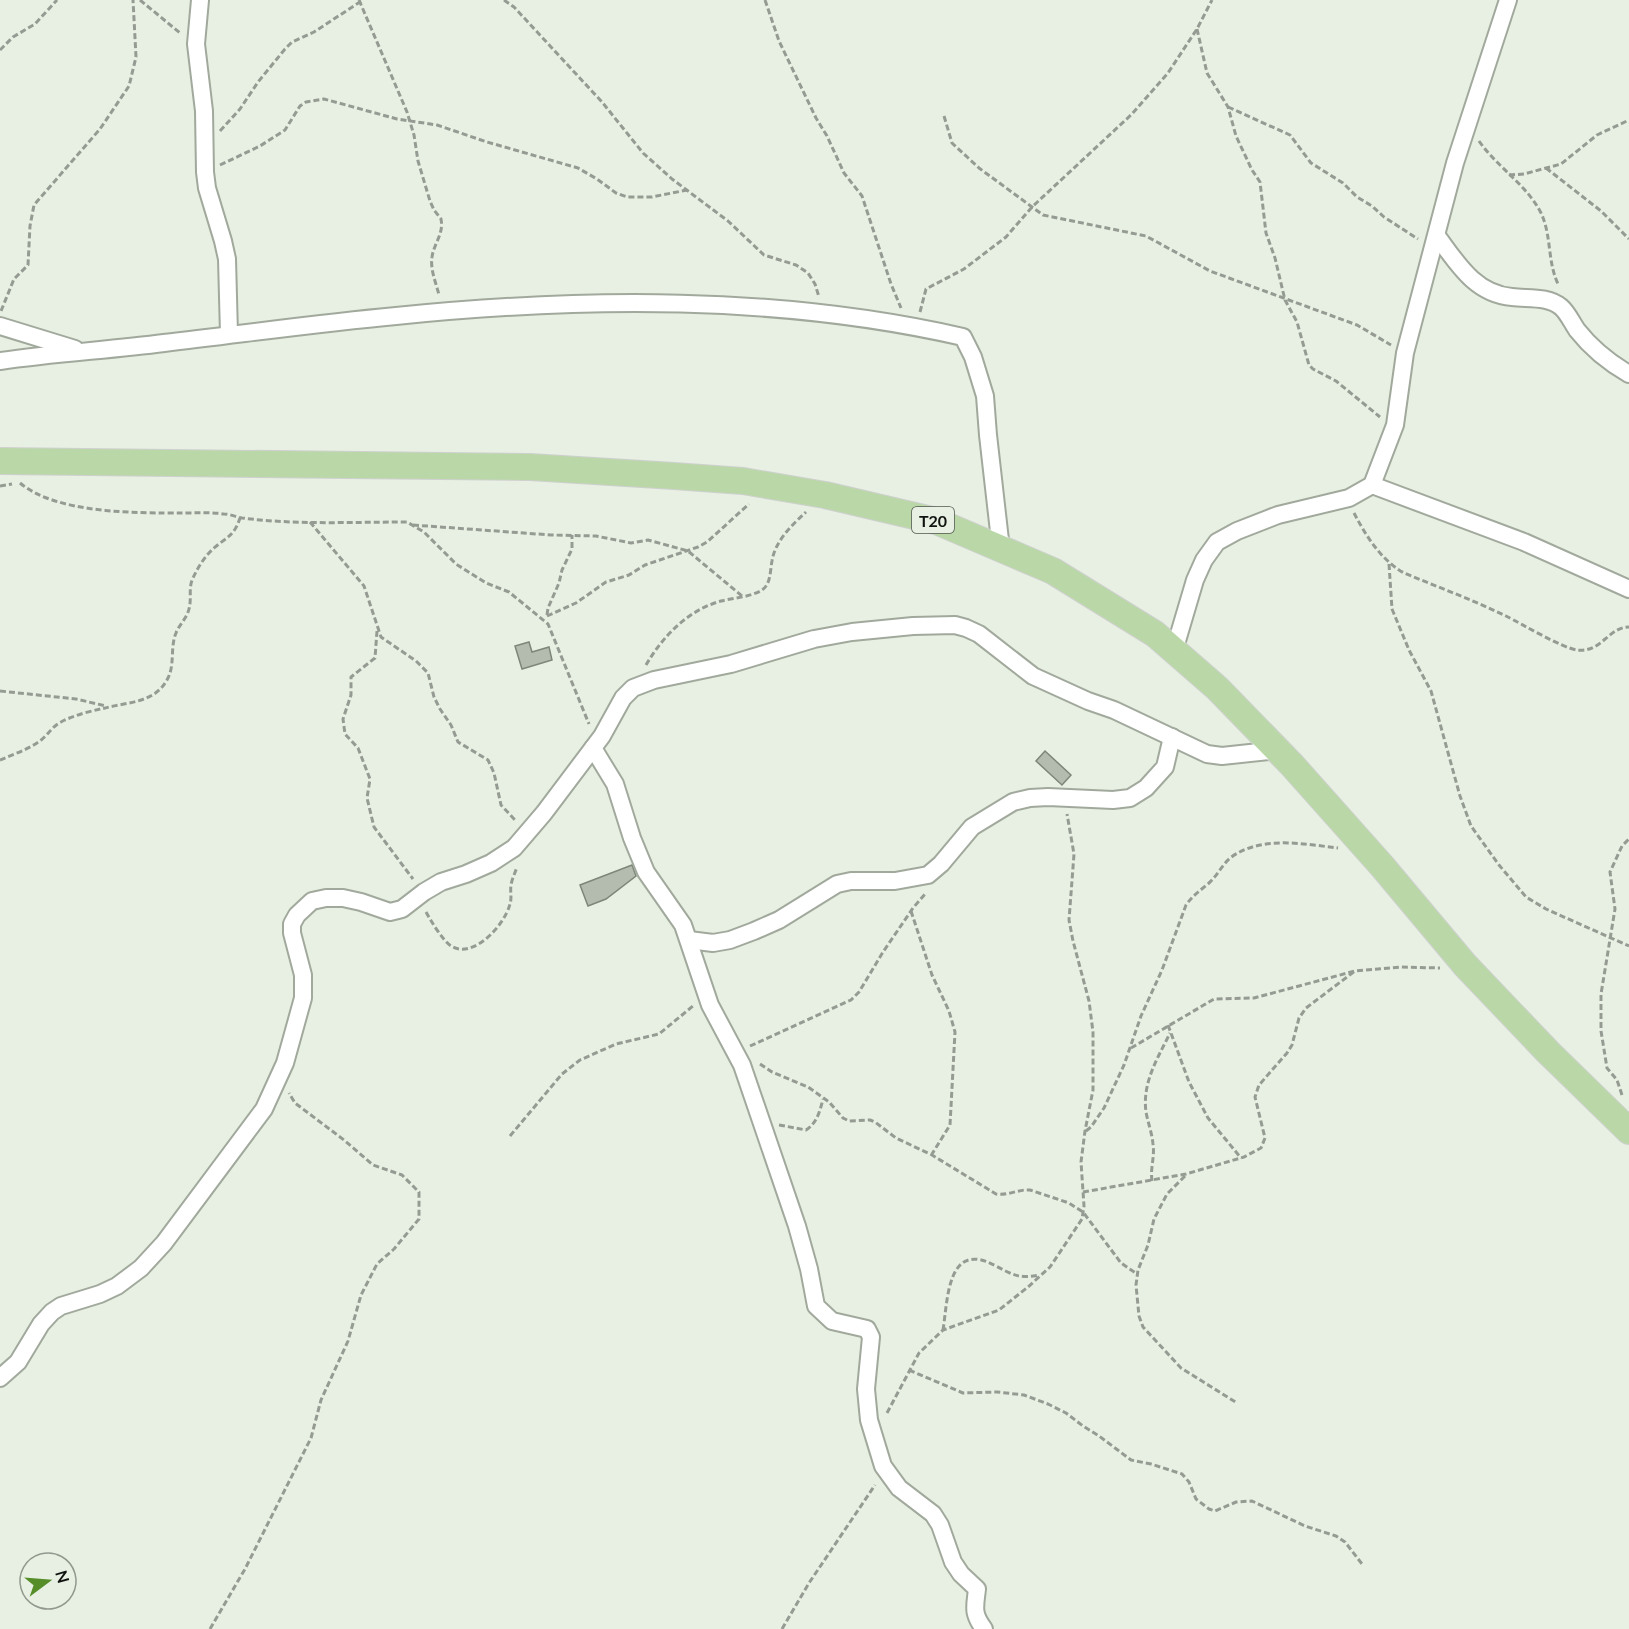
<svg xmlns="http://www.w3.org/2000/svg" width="1629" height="1629" viewBox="0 0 1629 1629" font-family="Lato,sans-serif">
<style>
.building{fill:#b4bcaf;stroke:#7e867a;stroke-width:1.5}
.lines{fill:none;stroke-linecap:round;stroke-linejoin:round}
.street-casing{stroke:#a1a99d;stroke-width:20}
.primary-casing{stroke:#cfd0cf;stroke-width:28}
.path{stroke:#959b92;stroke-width:3;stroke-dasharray:6 3;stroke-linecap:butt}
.street{stroke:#fff;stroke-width:16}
.primary{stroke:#bad8a7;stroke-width:26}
.labels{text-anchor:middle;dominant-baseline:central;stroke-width:6;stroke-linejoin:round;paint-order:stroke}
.shield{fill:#e8f0e3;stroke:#51554f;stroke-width:1.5}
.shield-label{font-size:16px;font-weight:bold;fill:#10130f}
</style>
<rect width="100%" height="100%" fill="#e8f0e3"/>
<g class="building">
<path d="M529 642 532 652 549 647 552 660 522 669 515 646Z"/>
<path d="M1045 751 1071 775 1062 785 1036 761Z"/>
<path d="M632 865 636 876 606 899 588 906 580 885Z"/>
</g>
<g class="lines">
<g class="street-casing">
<g id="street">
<path d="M200 0 196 44 204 111 205 172 207 188 223 241 227 259 229 334"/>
<path d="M1437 236C1457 263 1475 294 1512 297 1529 299 1548 296 1561 307 1568 313 1572 323 1577 330 1592 349 1608 362 1629 374"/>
<path d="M0 326 75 349"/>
<path d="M0 361C55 353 110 350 164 343 242 334 319 323 396 316 583 297 779 295 963 337L973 357 985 396 988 435 1001 549"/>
<path d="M1372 485 1524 542 1629 589"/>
<path d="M1174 651 1195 580 1204 560 1217 542 1237 531 1278 515 1349 498 1372 485 1395 425 1405 353 1455 163 1508 0"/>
<path d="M593 748 615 784 632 838 646 872 683 925 710 1005 742 1065 797 1226 809 1269 816 1306 832 1321 867 1329 871 1337 866 1389 869 1420 883 1466 899 1488 933 1514 940 1525 953 1562 961 1574 977 1589C975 1607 972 1613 984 1629"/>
<path d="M689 940 713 943 730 940 754 931 779 920 837 884 851 881H895L928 875 941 864 972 827 1013 802 1030 798 1048 797 1113 800 1130 798 1146 788 1165 767 1172 737"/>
<path d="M0 1378 18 1362 41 1324 52 1312 61 1306 100 1294 117 1286 141 1268 164 1243 264 1109 285 1063 303 998V975L292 933V924L297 915 312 901 326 898H343L361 902 390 912 402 909 424 892 441 882 466 874 491 863 514 848 544 813 602 736 623 698 633 688 654 680 731 664 814 639 852 632 913 626 955 625 966 628 979 634 1033 676 1088 701 1114 710 1207 754 1222 756 1278 750"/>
</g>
</g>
<g class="primary-casing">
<path id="primary" d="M0 461 530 467 674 476 743 481 825 495 936 521 1053 571 1155 634 1217 688 1292 765 1382 866 1465 965 1548 1052 1629 1131"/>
</g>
<g class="path">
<path d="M140 0 180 33"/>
<path d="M359 0 407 112 414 135 418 161 430 201 434 210 441 219C444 234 434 243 432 257 430 269 436 283 439 295"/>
<path d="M504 0 514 7 602 102 643 153 672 179 728 221 764 255 796 265 808 273 815 284 819 297"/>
<path d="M765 0 779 41 816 118 827 136 844 173 862 196 891 284 901 308"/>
<path d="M1197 29 1207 73 1228 107 1236 136 1252 170 1260 182 1266 233 1275 258 1285 300 1297 322 1309 365 1313 369 1336 381 1380 417"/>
<path d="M0 50 13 37 35 24 57 0"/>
<path d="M1228 107 1290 135 1311 163 1343 183 1357 197 1372 206 1384 217 1418 239"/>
<path d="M944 116 952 143 979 168 1043 215 1146 236 1210 271 1357 325 1391 345"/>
<path d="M220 131 240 109 258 82 285 49 292 42 314 32 363 0"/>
<path d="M1479 141C1497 167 1527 185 1541 213 1552 236 1547 263 1559 286"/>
<path d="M220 165 260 146 285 130 300 106 306 102 324 99 397 119 437 125 487 142 578 168 597 179 616 193 627 197H652L687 190"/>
<path d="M1546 168 1601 211 1629 239"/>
<path d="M1509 175 1524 174 1561 164 1597 135 1629 120"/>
<path d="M1 311 14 279 28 265 30 226 34 205 100 129 129 86 136 57 133 0"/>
<path d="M920 312 926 289 964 269 1006 237 1032 207 1132 114 1168 73 1197 29 1212 0"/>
<path d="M20 483C57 514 137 513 183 513 197 513 211 512 224 514 230 514 236 517 242 518 297 525 352 522 407 522L424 532 456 564 486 583 509 592 548 624 589 724"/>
<path d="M0 486 12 484"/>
<path d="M1354 513C1366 536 1381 560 1404 573 1438 587 1473 600 1506 616 1522 624 1562 648 1577 650 1602 653 1608 627 1629 627"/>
<path d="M310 522 364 586 381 637 416 661 428 673 434 697 440 709 451 725 458 742 488 760 494 773 501 805 515 820"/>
<path d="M413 525 551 535 596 536 631 543 648 540 688 551 742 596"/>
<path d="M1389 564 1392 609 1409 650 1431 691 1460 796 1471 826 1499 865 1526 897 1546 909 1629 946"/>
<path d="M547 615 548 608 559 583 562 570 572 549V535"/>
<path d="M547 616 576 603 606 582 629 575 645 565 698 547 707 542 749 504"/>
<path d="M377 631 375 658 351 677V695L343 719 345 734 358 748 370 779 367 798 374 827 413 879"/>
<path d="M646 665C663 636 688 610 721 601 733 598 751 597 762 590 771 584 770 571 772 561 775 541 792 525 806 512"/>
<path d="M0 691 76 699 106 706"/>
<path d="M0 760C12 755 26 750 37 743 47 737 51 727 61 722 74 715 91 711 105 708 128 702 156 703 168 678 175 664 170 647 176 633 179 625 187 618 189 609 192 598 188 588 193 578 198 567 205 556 214 548 228 536 234 536 240 518"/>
<path d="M911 911 932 975 949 1011 955 1032 950 1125 932 1154"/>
<path d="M426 912C431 921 443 941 451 946 474 960 505 924 510 904 512 898 510 892 511 885 512 879 515 873 517 867"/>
<path d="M1168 1025 1189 1082 1208 1118 1241 1158"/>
<path d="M750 1046 851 1000 859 992 883 952 913 908 926 893"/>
<path d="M1131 1048 1214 999 1254 998 1355 971 1401 967 1440 968"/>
<path d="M760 1064 772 1072 808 1087 829 1102 843 1118 849 1121 870 1120 875 1122 896 1138 932 1155 996 1194C1008 1196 1018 1189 1030 1190L1069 1203 1083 1212 1121 1263 1137 1274"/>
<path d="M1622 1095 1617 1080 1607 1068 1601 1031V994L1615 909 1610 872 1622 846 1629 839"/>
<path d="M779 1125 806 1130C817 1123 820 1111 823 1099"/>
<path d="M1086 1131 1091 1127 1104 1108 1124 1065 1141 1016 1162 970 1186 905C1193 895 1201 890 1209 883 1217 876 1222 865 1230 858 1261 835 1303 844 1338 848"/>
<path d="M510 1136 562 1074 580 1060 616 1044 659 1034 693 1006"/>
<path d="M1185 1176 1167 1194 1154 1219 1148 1245 1138 1270 1136 1285 1139 1316 1143 1327 1181 1368 1237 1403"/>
<path d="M1152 1181C1150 1168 1155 1157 1153 1144 1152 1133 1148 1123 1146 1112 1142 1082 1158 1058 1170 1033"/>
<path d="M1083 1192 1186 1174 1244 1157 1261 1148 1265 1138 1255 1097 1259 1085 1287 1053 1292 1045 1299 1018 1306 1008 1355 971"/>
<path d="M943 1330C948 1299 947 1239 996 1266 1013 1275 1019 1279 1040 1275"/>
<path d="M909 1370 963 1393 997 1392 1024 1395 1048 1404 1066 1413 1083 1426 1099 1436 1131 1460 1151 1464 1182 1474 1189 1482 1196 1499 1209 1509 1215 1511 1236 1502 1252 1501 1305 1526 1336 1536 1345 1542 1362 1564"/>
<path d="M887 1413 919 1353 943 1330 999 1310 1028 1287 1050 1267 1082 1219 1084 1206 1081 1162 1085 1131 1093 1090V1032L1089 1001 1073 941 1069 920 1074 854 1067 814"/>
<path d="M210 1629 245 1569 311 1438 321 1400 348 1341 361 1295 377 1264 394 1249 419 1219V1192L402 1175 373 1165 344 1140 295 1103 289 1093"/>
<path d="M782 1629 809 1583 875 1485"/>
</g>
<use href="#street" class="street"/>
<use href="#primary" class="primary"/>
</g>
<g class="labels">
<rect class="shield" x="912" y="507" width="42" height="26" rx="4.5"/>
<g class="shield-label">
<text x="933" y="520">T20</text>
</g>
</g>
<g transform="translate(48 1581) rotate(74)"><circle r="28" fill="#e8f0e3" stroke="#92988e" stroke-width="1.5"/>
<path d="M0-4.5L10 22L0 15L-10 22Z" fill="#558d29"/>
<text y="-9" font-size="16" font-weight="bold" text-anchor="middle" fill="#10130f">N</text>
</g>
</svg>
